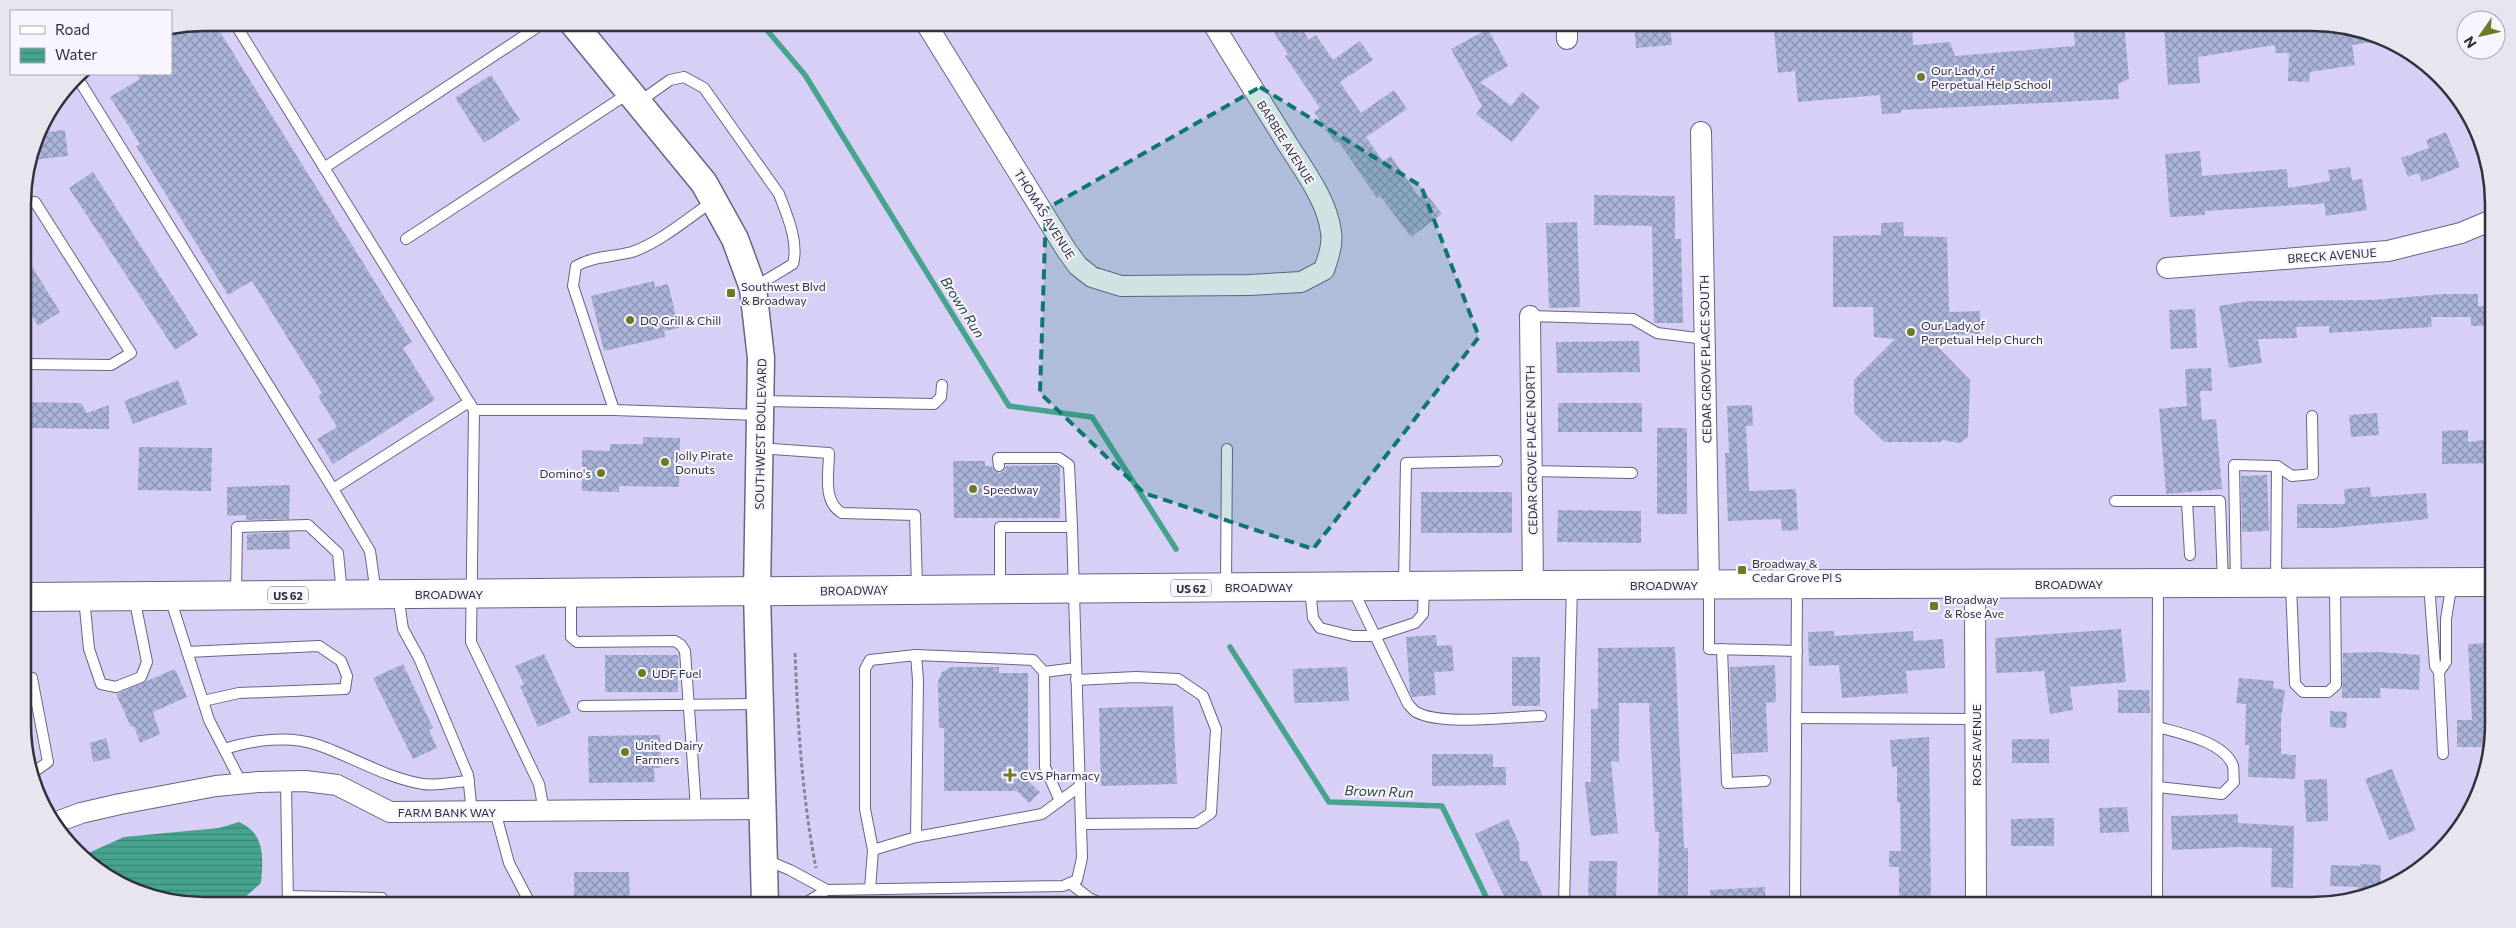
<svg xmlns="http://www.w3.org/2000/svg" width="2516" height="928" viewBox="0 0 2516 928" font-family="Commissioner,sans-serif">
<style>
.water{fill:url(#water-rules)}
.lines{fill:none;stroke-linecap:round;stroke-linejoin:round}
.stream{stroke:#46a38d;stroke-width:5.5}
.building{fill:url(#building-cross-hatch)}
.service-casing{stroke:#6b6385;stroke-width:12}
.minor-casing{stroke:#6b6385;stroke-width:22}
.tertiary-casing{stroke:#6b6385;stroke-width:29}
.primary-casing{stroke:#6b6385;stroke-width:30}
.path{stroke:#88829d;stroke-width:3;stroke-dasharray:4 2.5;stroke-linecap:butt}
.service{stroke:#fff;stroke-width:10}
.minor{stroke:#fff;stroke-width:20}
.tertiary{stroke:#fff;stroke-width:26}
.primary{stroke:#fff;stroke-width:28}
.marked{fill:#0f766e;fill-opacity:0.2;stroke:#0f766e;stroke-width:4;stroke-dasharray:10 6;stroke-linejoin:round}
.poi-dot{fill:#707924;stroke:#f7f5fd;stroke-width:2}
.labels{text-anchor:middle;dominant-baseline:central;stroke-width:4;stroke-linejoin:round;paint-order:stroke}
.shield{fill:#f7f5fd;stroke:#6d6a77;stroke-width:1}
.shield-label{font-size:11px;font-weight:bold;fill:#322f3e}
.poi-label{font-size:12px;fill:#322f3e;stroke:#f7f5fd;text-anchor:start}
.street-label{font-size:12px;fill:#322f3e;stroke:#f7f5fd}
.water-label{font-size:14px;font-style:italic;fill:#2c4941;stroke:#f7f5fd}
.rim{fill:none;stroke:#322f3e;stroke-width:2.5}
</style>
<defs>
<pattern id="water-rules" width="6" height="5" patternUnits="userSpaceOnUse" patternTransform="scale(1.25)"><rect width="6" height="5" fill="#46a38d"/><path d="M0 2.5h6" fill="none" stroke="#3b8575"/></pattern>
<pattern id="building-cross-hatch" width="8" height="8" patternUnits="userSpaceOnUse" patternTransform="scale(1.25)"><rect width="8" height="8" fill="#aab3d8"/><path d="M0 0l8 8M0 8l8-8" fill="none" stroke="#8b92b1"/></pattern>
</defs>
<rect width="100%" height="100%" fill="#d8cff6"/>
<path class="water" d="M239 822C266 834 263 859 261 883L236 905H204L146 896 84 855 124 837 219 828Z"/>
<g class="lines">
<g class="stream">
<path d="M760 22 805 75 1009 406 1092 417 1176 549"/>
<path d="M1230 647 1329 802 1442 806 1490 905"/>
</g>
</g>
<g class="building">
<path d="M204 22H214L412 342 403 348 435 400 333 464 317 439 337 427 318 396 322 393 252 281 228 295 136 146 140 144 110 97 140 79 136 74H171V29Z"/>
<path d="M1267 22H1298L1309 40 1316 35 1333 60 1360 41 1373 60 1340 82 1361 113 1394 90 1407 109 1366 137 1383 161 1391 156 1419 197 1425 192 1442 214 1411 237 1380 196 1377 198 1338 141 1335 143 1314 112 1320 108 1285 56 1288 54Z"/>
<path d="M1634 22H1670L1672 45 1636 48Z"/>
<path d="M1816 22H1912L1913 45 1950 42 1955 56 2075 46 2073 22H2124L2129 79 2118 84 2119 99 1901 110V113L1882 114 1880 95 1798 102 1795 71 1778 73 1774 31 1817 28Z"/>
<path d="M2244 22 2322 24 2370 32 2385 40 2352 45 2355 65 2310 72 2309 82 2288 81 2289 53H2275V45L2198 57 2200 83 2168 85 2164 25 2195 23 2196 30Z"/>
<path d="M1488 29 1508 66 1480 82 1511 106 1522 92 1540 107 1512 142 1476 114 1482 106 1451 49Z"/>
<path d="M491 75 520 120 484 143 455 98Z"/>
<path d="M65 130 68 156 32 160 39 133Z"/>
<path d="M2446 132 2460 167 2422 182 2418 173 2408 177 2401 158 2429 148 2426 140Z"/>
<path d="M2200 151 2202 176 2287 169 2288 188 2330 181 2328 170 2350 167 2352 180 2362 179 2367 210 2326 216 2324 203 2310 205V204L2205 211V215L2170 217 2165 154Z"/>
<path d="M93 172 198 335 175 350 69 188Z"/>
<path d="M1594 195 1675 196V239H1681L1683 323H1654L1652 226 1594 225Z"/>
<path d="M1577 222 1580 307 1549 308 1546 223Z"/>
<path d="M1903 222 1904 236 1947 237 1949 312 1980 311V334L1949 335V340L1934 343 1970 380 1968 437 1960 443 1942 440 1941 442H1884L1854 413V380L1895 339 1874 337 1873 307H1833V236L1881 235V223Z"/>
<path d="M23 252 60 312 38 326 24 302Z"/>
<path d="M654 281 655 287 668 284 679 328 664 331 665 337 604 351 591 296Z"/>
<path d="M2444 294H2478V306H2490V326H2471V317H2431L2432 327 2329 333V326L2296 327 2297 338 2258 339 2262 363 2229 368 2219 306 2249 301 2373 300Z"/>
<path d="M2195 309 2197 348 2171 349 2169 310Z"/>
<path d="M1639 341 1640 372 1557 373 1556 342Z"/>
<path d="M2211 368 2212 391H2200L2202 420 2216 419 2222 489 2166 494 2159 409 2187 406 2185 369Z"/>
<path d="M178 380 187 404 133 424 124 401Z"/>
<path d="M24 402 81 403 87 413 109 405V429L24 428Z"/>
<rect x="1558" y="403" width="84" height="29"/>
<path d="M1752 405 1753 426H1746L1749 491 1796 489 1798 530 1782 531 1781 519 1728 521 1725 453H1729L1727 406Z"/>
<path d="M2377 413 2379 435 2351 437 2349 415Z"/>
<rect x="1657" y="428" width="30" height="86"/>
<path d="M2468 430V442L2493 439V463L2442 464V431Z"/>
<path d="M643 437 680 438 679 487 619 486V492L582 491V450L610 451V444H643Z"/>
<path d="M139 447 212 448 211 491 138 490Z"/>
<path d="M953 461H985V466H992L994 470 999 473 1004 471 1006 466 1057 465 1060 467V518H954Z"/>
<path d="M2267 475 2269 531 2242 532 2241 476Z"/>
<path d="M290 485 289 519 246 520V515L227 516V487Z"/>
<path d="M2370 487 2371 497 2426 493 2428 519 2333 528H2297V504H2345L2344 489Z"/>
<rect x="1421" y="492" width="91" height="41"/>
<path d="M1558 510 1641 511V543L1557 542Z"/>
<path d="M289 532 290 549 247 550V534Z"/>
<path d="M2121 629 2126 682 2070 687 2073 710 2050 714 2044 671 1996 673 1995 638Z"/>
<path d="M1834 631V636L1913 631 1914 641 1943 639 1945 668 1906 671 1908 693 1842 698 1839 665 1809 666 1808 632Z"/>
<path d="M1436 635 1437 646 1452 645 1454 671 1434 672 1436 695 1412 697 1410 692 1406 637Z"/>
<path d="M2493 643 2494 724 2490 747H2457V720H2472L2468 644Z"/>
<path d="M1675 647 1684 848H1688V899H1658L1659 832H1655L1649 703H1619V762L1611 761 1618 833 1591 836 1585 782H1591V709H1598V648Z"/>
<path d="M2379 652 2420 655 2419 690 2380 688 2381 698H2342L2343 653Z"/>
<path d="M544 654 571 713 538 727 520 686 524 684 515 666Z"/>
<rect x="605" y="655" width="73" height="37"/>
<rect x="1512" y="657" width="28" height="49"/>
<path d="M403 664 433 728 429 730 437 748 413 759 373 678Z"/>
<path d="M1775 665 1776 702 1766 703 1768 752 1733 754 1730 667Z"/>
<path d="M951 667H999V673H1028V781L1040 792 1029 803 1017 791H944V728H939L938 682 942 672Z"/>
<path d="M1347 667 1349 701 1294 703 1293 669Z"/>
<path d="M175 669 187 697 153 712 160 734 140 743 134 726 131 727 116 694Z"/>
<path d="M2239 678 2274 681 2273 688 2285 690 2281 719V754L2296 755 2295 779 2248 777 2249 745H2245L2246 704 2236 703Z"/>
<path d="M2118 690H2149L2150 713H2118Z"/>
<path d="M1173 706 1177 784 1101 786 1099 708Z"/>
<path d="M2330 711 2347 712 2346 728 2330 727Z"/>
<path d="M660 735 661 768H654L655 782 589 783 588 736Z"/>
<path d="M1929 737 1931 905H1899V867H1889V851H1901L1900 802H1897V766L1892 767 1890 740Z"/>
<path d="M106 738 111 758 93 762 90 743Z"/>
<rect x="2012" y="739" width="37" height="24"/>
<path d="M1432 754H1493V767H1506V785L1432 786Z"/>
<path d="M2392 769 2416 830 2389 840 2365 779Z"/>
<path d="M2327 779 2328 821 2306 822 2304 780Z"/>
<path d="M2127 807 2129 832 2100 833 2099 808Z"/>
<path d="M2238 814V823L2294 826 2293 888 2271 887 2272 848 2239 847 2172 850 2171 816Z"/>
<path d="M2054 818V846H2011V819Z"/>
<path d="M1508 819 1519 843 1520 861H1527L1547 905H1508L1475 834Z"/>
<path d="M1589 861H1617L1616 905H1588Z"/>
<path d="M2360 864 2381 865 2380 890 2359 898 2358 887 2330 886 2331 865 2360 866Z"/>
<path d="M574 872H629L630 905H574Z"/>
<path d="M1765 887 1766 905H1711L1710 890Z"/>
</g>
<g class="lines">
<g class="service-casing">
<g id="service">
<path d="M234 22 474 410H614"/>
<path d="M77 77 333 489"/>
<path d="M639 102 670 80 684 77 704 88 779 194C787 215 799 242 793 264L753 288"/>
<path d="M324 168 545 22"/>
<path d="M713 201C690 217 659 243 632 252 612 257 594 256 576 266L573 286 614 410 759 415"/>
<path d="M23 203 35 202 131 353 111 365 24 364"/>
<path d="M406 239 629 93"/>
<path d="M1530 316 1633 319 1657 333 1705 339"/>
<path d="M762 401 934 404 941 397 942 385"/>
<path d="M474 410 471 642 539 784 544 811"/>
<path d="M760 448 829 453C829 472 822 502 842 513L915 515 917 588"/>
<path d="M999 466 998 458H1059L1069 465 1072 527"/>
<path d="M2277 466 2292 476 2313 474 2312 416"/>
<path d="M1531 471 1632 473"/>
<path d="M2115 501H2220L2223 583"/>
<path d="M2187 501 2190 555"/>
<path d="M2236 583 2234 465 2277 466 2276 582"/>
<path d="M2429 583 2435 666 2439 672 2446 662V619L2452 582"/>
<path d="M1404 585 1406 463 1497 461"/>
<path d="M2291 585 2295 684 2303 692H2328L2336 685 2335 583"/>
<path d="M1226 586 1227 449"/>
<path d="M1709 586V649L1797 651"/>
<path d="M1310 589 1313 618 1320 628 1353 636H1375L1415 623 1423 614 1424 587"/>
<path d="M1353 590 1408 704C1410 706 1413 710 1416 712 1441 726 1511 717 1541 716"/>
<path d="M236 594 237 527 308 525 338 553 342 594"/>
<path d="M376 594 370 551 333 489 469 402"/>
<path d="M571 594V637L577 642 675 641 681 645 685 651 696 809"/>
<path d="M398 595 403 629 419 658 468 775 472 813"/>
<path d="M84 598 89 649 101 684 116 687 141 677 147 662 134 597"/>
<path d="M170 598 209 720 242 784"/>
<path d="M1722 649 1727 783 1765 781"/>
<path d="M187 652 319 646 341 661 347 676 345 689 239 693 203 701"/>
<path d="M916 655 1033 660 1044 672 1045 767 1060 801"/>
<path d="M1044 672 1076 668"/>
<path d="M2439 672 2443 754"/>
<path d="M26 678H32L48 762 31 774"/>
<path d="M1076 680 1136 677 1178 679 1203 696 1216 729 1211 813 1196 823 1081 824"/>
<path d="M583 706 759 704"/>
<path d="M1796 718 1975 719"/>
<path d="M224 749C253 740 289 735 318 745 353 757 386 778 423 784 437 786 454 782 469 781"/>
<path d="M286 782 288 905"/>
<path d="M2158 787 2222 794 2234 782C2233 777 2234 771 2233 766 2225 742 2179 733 2158 727"/>
<path d="M495 811 509 863 531 905"/>
<path d="M916 837 1042 814 1080 786"/>
<path d="M764 859 790 870 827 890 1063 886 1077 880 1082 858 1072 527H1000V588"/>
<path d="M1070 883 1089 898 1106 905"/>
<path d="M870 889 873 850 865 809V669L870 660 916 655 918 680 916 837 873 850"/>
<path d="M288 896 382 898 384 905"/>
<path d="M802 905 827 890"/>
<path d="M1564 905 1572 586"/>
<path d="M1795 905 1797 586"/>
<path d="M2157 905 2158 585"/>
</g>
</g>
<g class="minor-casing">
<g id="minor">
<path d="M925 22 1067 251 1078 266 1092 277 1121 286 1249 285 1301 282 1324 270C1328 258 1333 245 1331 232 1327 199 1302 168 1285 140 1261 101 1236 62 1212 22"/>
<path d="M1567 22V39"/>
<path d="M1701 132 1709 585"/>
<path d="M2167 268 2388 251 2461 233 2492 220"/>
<path d="M1530 316 1533 585"/>
<path d="M1975 585 1976 905"/>
<path d="M54 823 81 813 120 804 216 786 258 782 305 781 337 785 390 812 762 809"/>
</g>
</g>
<g class="tertiary-casing">
<path id="tertiary" d="M572 22 704 183 735 239 753 288 761 358 757 592 765 905"/>
</g>
<g class="primary-casing">
<path id="primary" d="M25 597 1533 585 2493 582"/>
</g>
<path class="path" d="M795 653C798 725 802 797 816 868"/>
<use href="#service" class="service"/>
<use href="#minor" class="minor"/>
<use href="#tertiary" class="tertiary"/>
<use href="#primary" class="primary"/>
</g>
<path class="marked" d="M1260 87 1421 186 1479 337 1313 549 1144 493 1040 393 1046 209Z"/>
<g class="poi-dot">
<circle cx="1921" cy="77" r="5"/>
<rect x="726" y="288" width="10" height="10" rx="2.5"/>
<circle cx="630" cy="320" r="5"/>
<circle cx="1911" cy="332" r="5"/>
<circle cx="665" cy="462" r="5"/>
<circle cx="601" cy="473" r="5"/>
<circle cx="973" cy="489" r="5"/>
<rect x="1737" y="565" width="10" height="10" rx="2.5"/>
<rect x="1929" y="601" width="10" height="10" rx="2.5"/>
<circle cx="642" cy="673" r="5"/>
<circle cx="625" cy="752" r="5"/>
<path d="M1007.5 767.5h5v5h5v5h-5v5h-5v-5h-5v-5h5z"/>
</g>
<g class="labels">
<g class="shield">
<rect x="1171" y="579.5" width="40" height="17" rx="4"/>
<rect x="268" y="586.5" width="40" height="17" rx="4"/>
</g>
<g class="shield-label">
<text x="1191" y="588">US 62</text>
<text x="288" y="595">US 62</text>
</g>
<g class="poi-label">
<text x="1931" y="70">Our Lady of<tspan x="1931" dy="14">Perpetual Help School</tspan></text>
<text x="741" y="286">Southwest Blvd<tspan x="741" dy="14">&amp; Broadway</tspan></text>
<text x="640" y="320">DQ Grill &amp; Chill</text>
<text x="1921" y="325">Our Lady of<tspan x="1921" dy="14">Perpetual Help Church</tspan></text>
<text x="675" y="455">Jolly Pirate<tspan x="675" dy="14">Donuts</tspan></text>
<text x="591" y="473" text-anchor="end">Domino's</text>
<text x="983" y="489">Speedway</text>
<text x="1752" y="563">Broadway &amp;<tspan x="1752" dy="14">Cedar Grove Pl S</tspan></text>
<text x="1944" y="599">Broadway<tspan x="1944" dy="14">&amp; Rose Ave</tspan></text>
<text x="652" y="673">UDF Fuel</text>
<text x="635" y="745">United Dairy<tspan x="635" dy="14">Farmers</tspan></text>
<text x="1020" y="775">CVS Pharmacy</text>
</g>
<g class="street-label">
<text transform="translate(1286 142) rotate(58)">BARBEE AVENUE</text>
<text transform="translate(1045 214) rotate(58)">THOMAS AVENUE</text>
<text transform="translate(2332 255) rotate(-4)">BRECK AVENUE</text>
<text transform="translate(1705 359) rotate(-91)">CEDAR GROVE PLACE SOUTH</text>
<text transform="translate(760 434) rotate(-89)">SOUTHWEST BOULEVARD</text>
<text transform="translate(1531 450) rotate(-91)">CEDAR GROVE PLACE NORTH</text>
<text x="2069" y="584">BROADWAY</text>
<text x="1664" y="585">BROADWAY</text>
<text x="1259" y="587">BROADWAY</text>
<text transform="translate(854 590) rotate(-1)">BROADWAY</text>
<text x="449" y="594">BROADWAY</text>
<text transform="translate(1976 745) rotate(-90)">ROSE AVENUE</text>
<text x="447" y="812">FARM BANK WAY</text>
</g>
<g class="water-label">
<text transform="translate(963 307) rotate(58)">Brown Run</text>
<text transform="translate(1379 791) rotate(2)">Brown Run</text>
</g>
</g>
<path d="M0 0H2516V928H0ZM204 31H2312A173 173 0 0 1 2485 204V724A173 173 0 0 1 2312 897H204A173 173 0 0 1 31 724V204A173 173 0 0 1 204 31Z" fill="#e7e5ee" fill-rule="evenodd"/>
<path class="rim" d="M204 31H2312A173 173 0 0 1 2485 204V724A173 173 0 0 1 2312 897H204A173 173 0 0 1 31 724V204A173 173 0 0 1 204 31Z"/>
<rect x="10" y="10" width="162" height="65" fill="#f7f5fd" stroke="#a8a6b1"/>
<rect x="20" y="26" width="25" height="8" fill="#ffffff" stroke="#a8a6b1"/>
<text x="55" y="35" font-size="15" fill="#322f3e">Road</text>
<rect x="20" y="48" width="25" height="15" fill="url(#water-rules)" stroke="#a8a6b1"/>
<text x="55" y="60" font-size="15" fill="#322f3e">Water</text>
<g transform="translate(2481 35) rotate(236)"><circle r="24" fill="#f7f5fd" stroke="#a8a6b1"/>
<path d="M0-4L9 19L0 12L-9 19Z" fill="#707924"/>
<text y="-8" font-size="14" font-weight="bold" text-anchor="middle" fill="#322f3e">N</text>
</g>
</svg>
